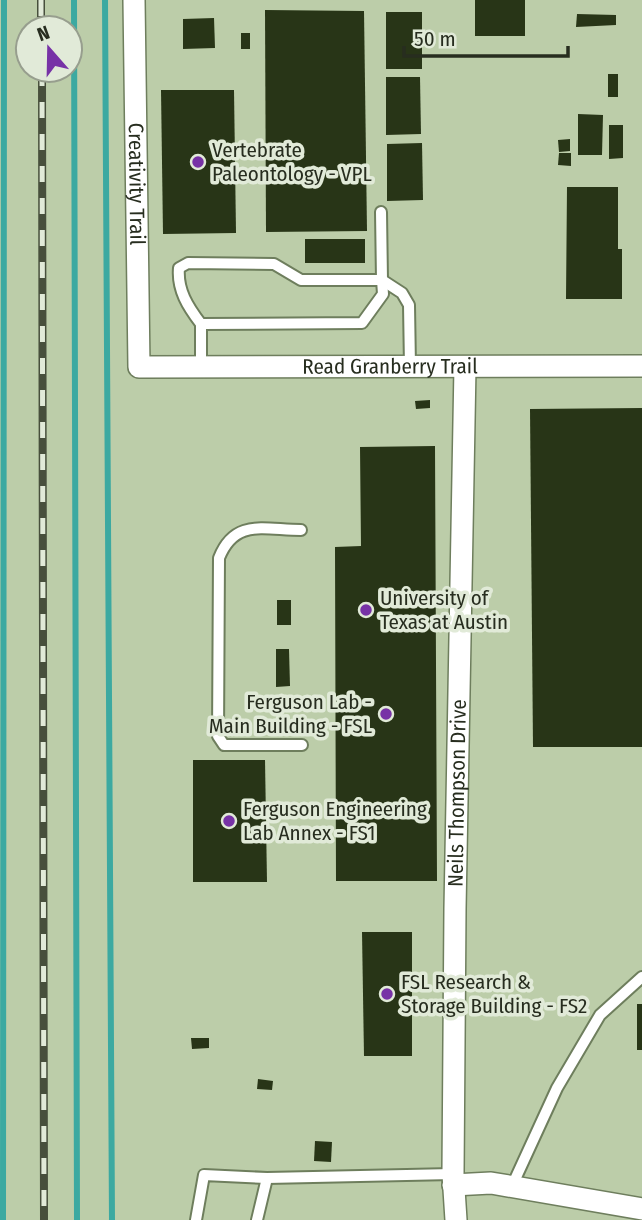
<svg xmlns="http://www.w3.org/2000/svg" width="642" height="1220" viewBox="0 0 642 1220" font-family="'Fira Sans Condensed',sans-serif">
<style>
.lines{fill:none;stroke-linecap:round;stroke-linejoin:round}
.stream{stroke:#3ca9a1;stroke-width:6}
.building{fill:#283517}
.service-casing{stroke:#6e7e5d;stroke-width:14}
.minor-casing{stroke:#6e7e5d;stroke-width:24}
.service{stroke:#fff;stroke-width:10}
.minor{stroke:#fff;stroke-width:21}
.rail-casing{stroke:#474f3c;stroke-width:8}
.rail{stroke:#e1ead8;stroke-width:5;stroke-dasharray:16;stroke-linecap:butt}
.poi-dot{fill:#7732a6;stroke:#e1ead8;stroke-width:2.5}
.labels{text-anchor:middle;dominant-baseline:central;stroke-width:7;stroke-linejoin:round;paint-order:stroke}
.poi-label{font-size:21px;fill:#272d1f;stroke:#e1ead8;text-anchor:start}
.street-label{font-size:21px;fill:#272d1f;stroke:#e1ead8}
</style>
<rect width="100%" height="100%" fill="#bccda9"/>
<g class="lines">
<g class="stream">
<path d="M74 0 77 1220"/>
<path d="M105 0 112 1220"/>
<path d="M3 1220 4 0"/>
</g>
</g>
<g class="building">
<rect x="475" y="0" width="50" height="36"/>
<path d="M265 10 364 11 367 231 266 232Z"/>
<rect x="386" y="12" width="36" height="57"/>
<path d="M577 14 616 15V25L576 27Z"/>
<path d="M214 18 215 48 183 49V19Z"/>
<rect x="241" y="33" width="9" height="16"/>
<rect x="608" y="74" width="10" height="23"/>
<path d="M386 77H420L421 134 386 135Z"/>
<path d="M161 90H234L236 233 163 234Z"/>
<path d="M578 114 603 115 602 155H578Z"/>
<path d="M609 125H623V158L609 159Z"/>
<path d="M570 139V151L559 152 558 140Z"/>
<path d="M422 143 423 200 387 201V144Z"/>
<path d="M559 153H571V166L558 165Z"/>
<path d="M567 187H618V249H622V299H566Z"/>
<rect x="305" y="239" width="60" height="24"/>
<path d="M430 400V408L416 409 415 401Z"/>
<path d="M642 408V747H533L530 409Z"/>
<path d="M435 446 437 881H336L335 547 361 546 360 447Z"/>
<rect x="277" y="600" width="14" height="25"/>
<path d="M276 649H289L290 686 276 687Z"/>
<path d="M193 760H265L267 882H193Z"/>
<path d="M362 932H412V1056H364Z"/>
<rect x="637" y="1004" width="5" height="46"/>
<path d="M191 1038H209V1048L192 1049Z"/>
<path d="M258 1079 273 1081 272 1090 257 1089Z"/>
<path d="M315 1141 332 1142 331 1162 314 1161Z"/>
</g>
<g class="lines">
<g class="service-casing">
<g id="service">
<path d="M381 212 382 280 402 293 409 305 410 367"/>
<path d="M201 367V324C188 307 177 290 179 268L188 263 274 264 301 280H382L383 294 362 323 201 324"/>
<path d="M301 530C264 530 235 518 219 558L218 736 224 745H302"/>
<path d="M512 1186 557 1088 600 1015 642 977"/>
<path d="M196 1220 204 1175 267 1178 453 1174"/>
<path d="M257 1220 267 1178"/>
</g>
</g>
<g class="minor-casing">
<g id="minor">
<path id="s1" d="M134 0 139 367 642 366"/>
<path d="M453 1185 491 1183 642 1209"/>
<path id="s2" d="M456 1220 453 1174 455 909 465 367"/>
</g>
</g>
<use href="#service" class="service"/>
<use href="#minor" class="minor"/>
<g class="rail-casing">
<g id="rail">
<path d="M41 0V28"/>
<path d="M42 70 44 1220"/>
</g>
</g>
<use href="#rail" class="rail"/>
</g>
<g class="poi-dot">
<circle cx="198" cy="162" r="7"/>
<circle cx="366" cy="610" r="7"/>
<circle cx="386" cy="714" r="7"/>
<circle cx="229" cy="821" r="7"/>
<circle cx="387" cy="994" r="7"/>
</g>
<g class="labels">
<g class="poi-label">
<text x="212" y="150">Vertebrate<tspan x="212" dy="24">Paleontology - VPL</tspan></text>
<text x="380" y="598">University of<tspan x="380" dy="24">Texas at Austin</tspan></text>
<text x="372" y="702" text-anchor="end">Ferguson Lab -<tspan x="372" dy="24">Main Building - FSL</tspan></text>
<text x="243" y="809">Ferguson Engineering<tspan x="243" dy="24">Lab Annex - FS1</tspan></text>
<text x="401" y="982">FSL Research &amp;<tspan x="401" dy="24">Storage Building - FS2</tspan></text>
</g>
<g class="street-label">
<text stroke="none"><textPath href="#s1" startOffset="184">Creativity Trail</textPath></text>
<text stroke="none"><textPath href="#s1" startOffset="618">Read Granberry Trail</textPath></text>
<text stroke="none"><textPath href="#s2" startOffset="427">Neils Thompson Drive</textPath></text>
</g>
</g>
<g transform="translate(49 49) rotate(340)"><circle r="33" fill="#e1ead8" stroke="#979e8e" stroke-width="2"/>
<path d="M0-5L12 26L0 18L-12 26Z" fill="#7732a6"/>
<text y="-10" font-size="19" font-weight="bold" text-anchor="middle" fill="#272d1f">N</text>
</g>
<path d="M404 46v10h164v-10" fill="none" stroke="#272d1f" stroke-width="3.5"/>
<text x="414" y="46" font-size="21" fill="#272d1f" stroke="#e1ead8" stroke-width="5" paint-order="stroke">50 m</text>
</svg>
